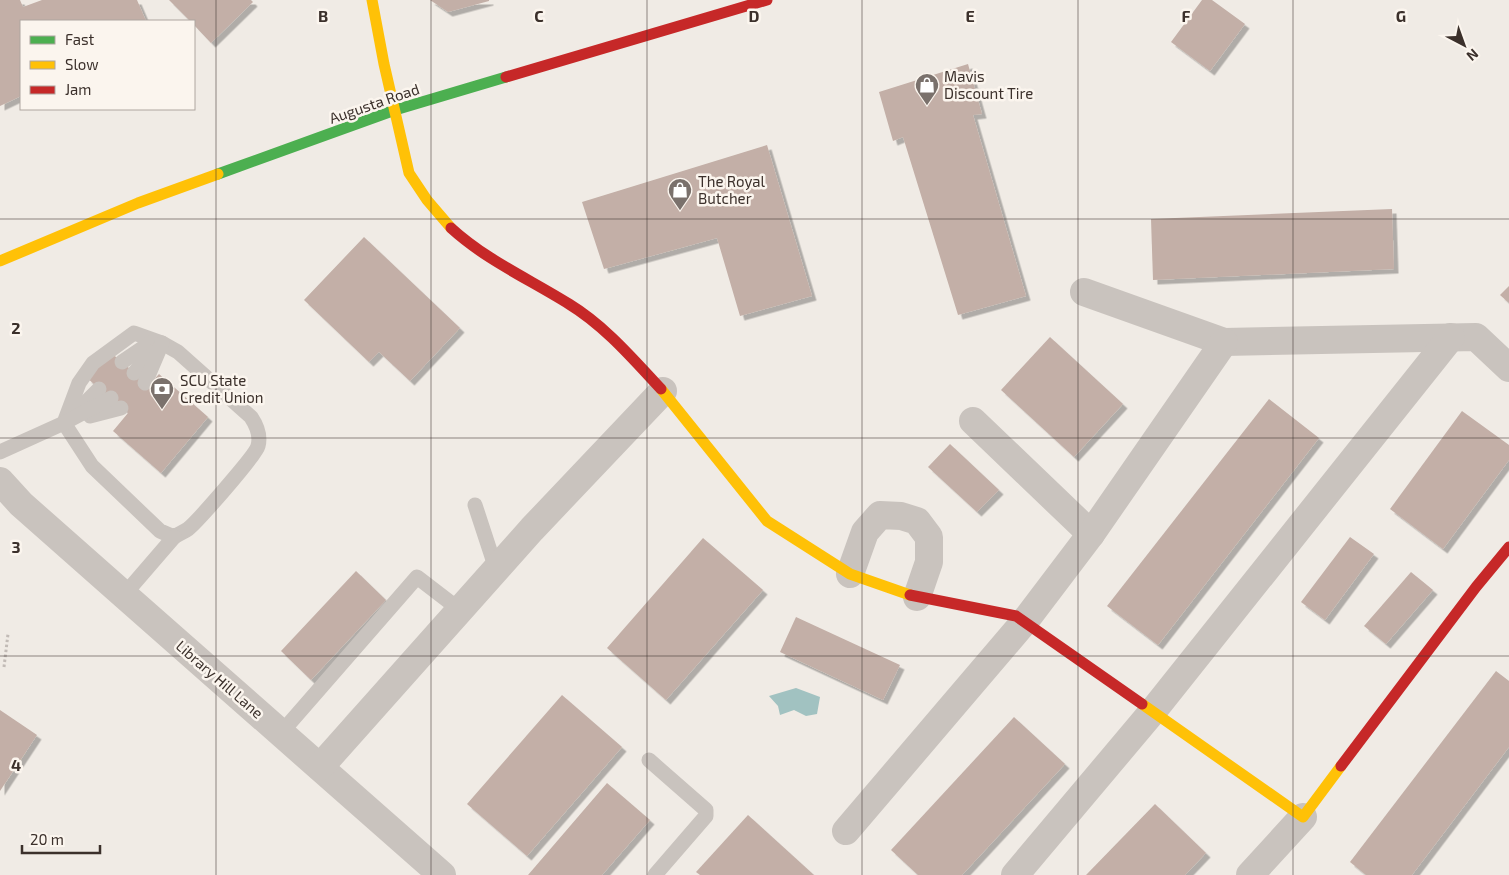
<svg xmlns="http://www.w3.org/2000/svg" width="1509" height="875" viewBox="0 0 1509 875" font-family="'Exo 2',sans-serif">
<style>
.water{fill:#a1c2c1}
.building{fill:#c3afa7;filter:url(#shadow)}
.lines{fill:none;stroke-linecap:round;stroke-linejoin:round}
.path{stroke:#c2bbb6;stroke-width:3;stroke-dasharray:2.5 2.5;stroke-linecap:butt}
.lane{stroke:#c9c3be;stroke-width:15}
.street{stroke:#c9c3be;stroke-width:28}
.fast{stroke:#4caf50;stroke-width:11}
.slow{stroke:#ffc107;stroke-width:11}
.jam{stroke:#c62828;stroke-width:11}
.grid{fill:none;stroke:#3b302b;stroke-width:1;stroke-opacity:0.55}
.labels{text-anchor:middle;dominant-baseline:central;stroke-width:5;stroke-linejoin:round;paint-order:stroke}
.poi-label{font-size:15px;fill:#3b302b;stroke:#fbf5ee;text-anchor:start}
.street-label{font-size:15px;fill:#3b302b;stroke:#fbf5ee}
.grid-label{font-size:16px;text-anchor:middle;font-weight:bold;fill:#3b302b;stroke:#fbf5ee;stroke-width:5;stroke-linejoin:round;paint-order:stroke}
</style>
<defs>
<filter id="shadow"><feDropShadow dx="4.5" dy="4.5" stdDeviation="0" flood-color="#0004"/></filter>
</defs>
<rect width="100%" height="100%" fill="#f0ebe5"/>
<path class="water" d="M796 688 820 697 817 714 806 716 794 710 780 715 778 706 769 696Z"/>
<g class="building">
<path d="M0 0H20L23 7 42 0H137L146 21H21V96L0 106Z"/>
<path d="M169 0H251L253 2 211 43 194 25V21H190Z"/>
<path d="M430 0H489V1L448 12Z"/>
<path d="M1202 0H1212L1245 24 1210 71 1171 42Z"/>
<path d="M968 64 982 114 973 115 1026 296 958 315 903 137 893 141 879 92Z"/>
<path d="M767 145 812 296 740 316 717 238 604 269 582 202Z"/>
<path d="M1392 209 1394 269 1153 280 1151 219Z"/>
<path d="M364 237 460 328 410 381 379 352 369 362 304 300Z"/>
<path d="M1509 286V303L1500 295Z"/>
<path d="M1050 337 1123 404 1074 457 1001 390Z"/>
<path d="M110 352 149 385 159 374 208 417 161 473 113 431 128 413 87 378Z"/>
<path d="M1269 399 1319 438 1158 645 1107 606Z"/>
<path d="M1462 411 1509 445V460L1443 549 1390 509Z"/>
<path d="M950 444 999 490 977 512 928 467Z"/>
<path d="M1350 537 1374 554 1325 620 1301 602Z"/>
<path d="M703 538 763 590 666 700 607 648Z"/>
<path d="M356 571 386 600 311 680 281 651Z"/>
<path d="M1411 572 1433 590 1386 644 1364 626Z"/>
<path d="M796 617 900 665 883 700 780 652Z"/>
<path d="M1496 671 1509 681V747L1412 875H1366L1350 862Z"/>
<path d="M562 695 622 747 527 856 467 804Z"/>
<path d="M0 710 37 735 0 791Z"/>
<path d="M1014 717 1065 764 962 875H918L891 850Z"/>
<path d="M607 783 650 820 602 875H528Z"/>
<path d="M1155 804 1206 853 1185 875H1086Z"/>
<path d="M748 815 814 875H700L696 872Z"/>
</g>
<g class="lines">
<path class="path" d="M4 667 8 634"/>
<g class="lane">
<path d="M134 333 162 343 178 352 251 417C257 426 261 435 258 446 256 455 197 522 188 529 184 532 178 534 174 537L160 531 92 466 64 423 79 383 93 363Z"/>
<path d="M122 362 150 343H161"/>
<path d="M134 373 156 350"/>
<path d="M145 383 162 343"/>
<path d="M78 410 99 389"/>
<path d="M90 416 121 408"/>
<path d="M0 452 64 423 111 398"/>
<path d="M475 505 496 569"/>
<path d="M124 595 174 537"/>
<path d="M281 733 417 577 460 610"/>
<path d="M649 760 706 810V816L655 875"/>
</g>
<g class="street">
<path d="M1084 292 1224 342 1476 337 1509 368"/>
<path d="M973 421 1091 534"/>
<path d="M0 481 21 504 124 595 442 875"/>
<path d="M850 574 865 532 880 515 901 516 917 521 929 537V562L917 597"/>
<path d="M320 767 532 529 663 391"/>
<path d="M846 831 1025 621 1091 534 1224 342"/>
<path d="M1015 875 1153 711 1451 337"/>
<path d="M1250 875 1303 817"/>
</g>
<path class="fast" d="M218 174 395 110 506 77"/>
<g class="slow">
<path d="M372 0 384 64 409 173 427 200 451 228"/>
<path d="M0 261 138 203 218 174"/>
<path d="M661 389 767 521 850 574 910 595"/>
<path d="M1142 704 1303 817 1341 766"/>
</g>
<g class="jam">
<path d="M506 77 767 0"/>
<path d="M451 228C486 260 529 279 569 304 605 326 633 359 661 389"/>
<path d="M910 595 1016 616 1142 704"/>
<path d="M1341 766 1476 587 1509 547"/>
</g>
</g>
<path class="grid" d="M216 0V875M431 0V875M647 0V875M862 0V875M1078 0V875M1293 0V875M0 219H1509M0 438H1509M0 656H1509"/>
<defs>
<g id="shop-pin" transform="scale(1.25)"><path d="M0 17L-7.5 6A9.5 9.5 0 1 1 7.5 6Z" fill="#7a716c" stroke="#fbf5ee"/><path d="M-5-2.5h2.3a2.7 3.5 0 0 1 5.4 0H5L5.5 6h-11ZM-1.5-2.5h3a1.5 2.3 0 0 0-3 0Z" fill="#fff"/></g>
<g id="bank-pin" transform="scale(1.25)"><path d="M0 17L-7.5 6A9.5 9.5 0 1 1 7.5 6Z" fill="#7a716c" stroke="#fbf5ee"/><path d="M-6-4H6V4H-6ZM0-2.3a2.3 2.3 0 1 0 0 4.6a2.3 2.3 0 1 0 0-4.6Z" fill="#fff"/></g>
</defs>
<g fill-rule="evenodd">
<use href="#shop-pin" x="927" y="85"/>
<use href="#shop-pin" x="680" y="190"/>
<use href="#bank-pin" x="162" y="389"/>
</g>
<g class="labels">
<g class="poi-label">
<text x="944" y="76">Mavis<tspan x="944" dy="17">Discount Tire</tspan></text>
<text x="698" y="181">The Royal<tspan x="698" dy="17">Butcher</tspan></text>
<text x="180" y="380">SCU State<tspan x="180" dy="17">Credit Union</tspan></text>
</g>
<g class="street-label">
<text transform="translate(374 103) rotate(-19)">Augusta Road</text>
<text transform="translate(220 679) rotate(41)">Library Hill Lane</text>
</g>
</g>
<g class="grid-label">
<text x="323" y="22">B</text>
<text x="539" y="22">C</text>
<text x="754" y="22">D</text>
<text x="970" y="22">E</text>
<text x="1186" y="22">F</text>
<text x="1401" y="22">G</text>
<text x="16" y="334">2</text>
<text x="16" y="553">3</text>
<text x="16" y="771">4</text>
</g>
<rect x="20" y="20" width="175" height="90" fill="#fbf5ee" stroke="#aea6a0"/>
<rect x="30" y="36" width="25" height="8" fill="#4caf50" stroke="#aea6a0"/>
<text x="65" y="45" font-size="15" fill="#3b302b">Fast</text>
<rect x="30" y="61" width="25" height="8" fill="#ffc107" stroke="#aea6a0"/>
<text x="65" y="70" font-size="15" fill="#3b302b">Slow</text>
<rect x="30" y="86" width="25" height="8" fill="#c62828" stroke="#aea6a0"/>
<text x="65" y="95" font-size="15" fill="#3b302b">Jam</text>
<g transform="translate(1464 45) rotate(139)" stroke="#fbf5ee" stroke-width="4" paint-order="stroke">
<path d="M0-4L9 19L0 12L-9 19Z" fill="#3b302b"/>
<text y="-8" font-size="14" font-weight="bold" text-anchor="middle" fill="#3b302b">N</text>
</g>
<path d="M22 845v8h78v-8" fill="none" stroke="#3b302b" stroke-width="2.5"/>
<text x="30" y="845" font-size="15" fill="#3b302b" stroke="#fbf5ee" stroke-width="4" paint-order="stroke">20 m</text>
</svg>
